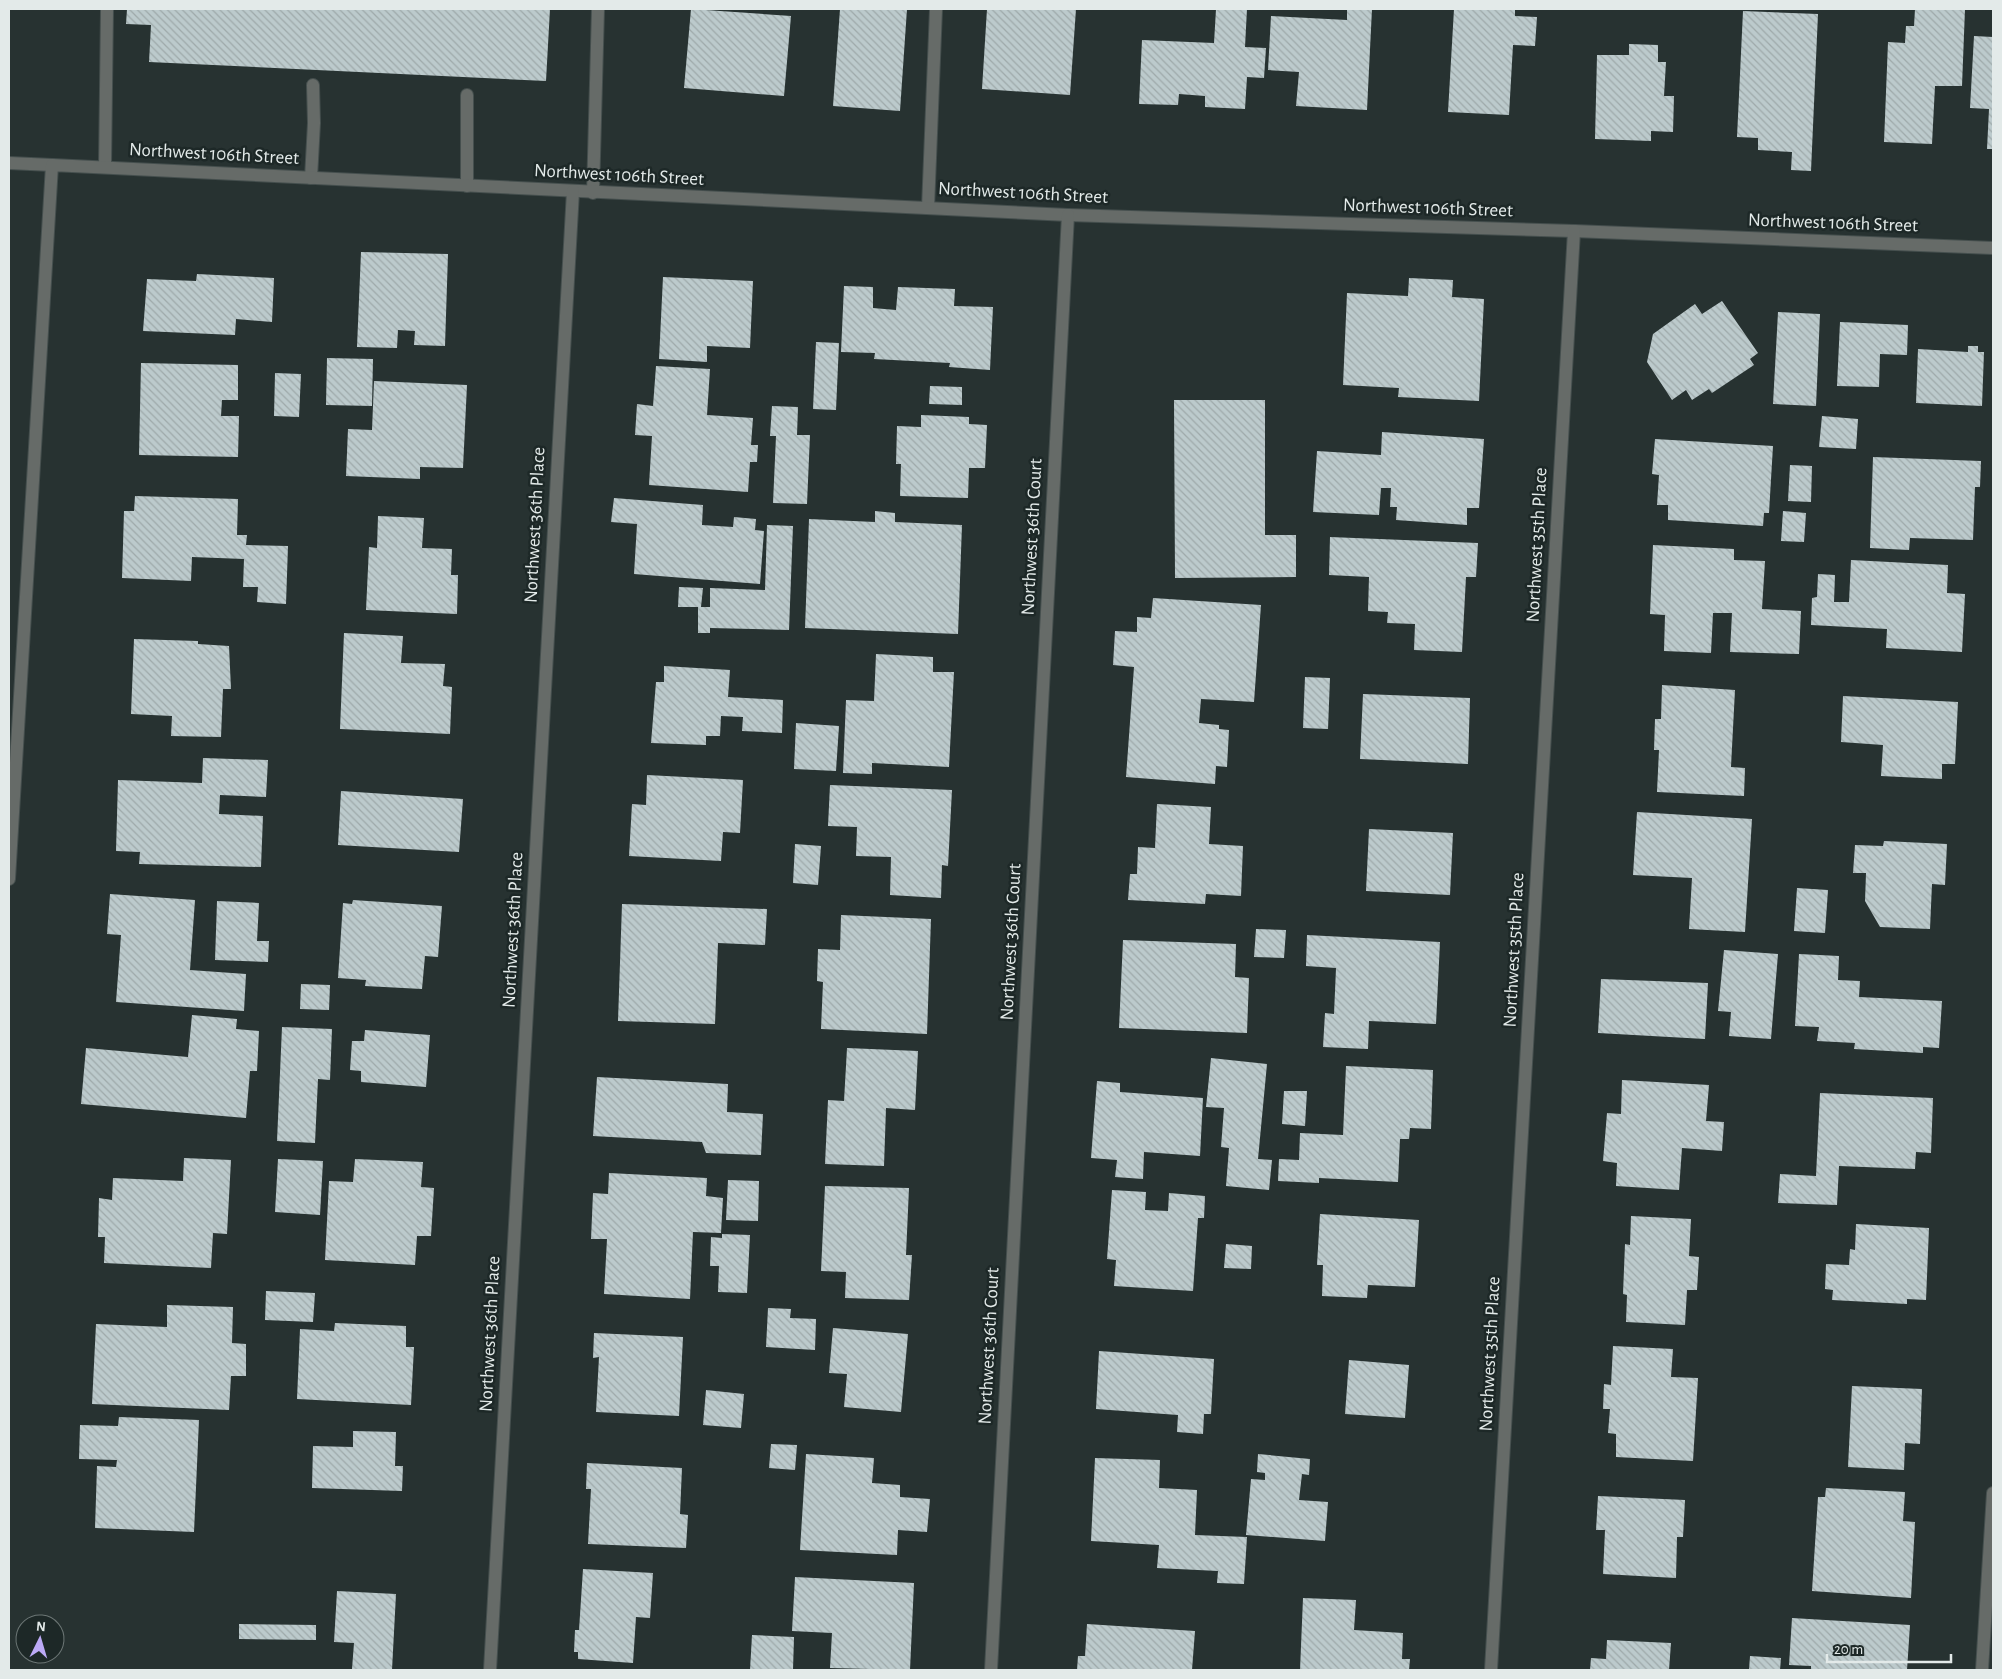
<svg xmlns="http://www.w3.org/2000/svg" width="2002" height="1679" viewBox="0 0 2002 1679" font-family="'Alegreya Sans',sans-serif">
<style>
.building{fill:url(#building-back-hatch)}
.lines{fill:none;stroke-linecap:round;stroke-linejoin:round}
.lane-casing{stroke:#454f4e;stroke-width:14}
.street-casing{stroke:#454f4e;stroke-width:14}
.lane{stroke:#666b68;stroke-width:12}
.street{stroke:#666b68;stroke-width:12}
.labels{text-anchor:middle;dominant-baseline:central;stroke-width:5;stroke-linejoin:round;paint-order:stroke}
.street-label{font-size:19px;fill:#e3eae9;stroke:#1d2827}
</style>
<defs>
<pattern id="building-back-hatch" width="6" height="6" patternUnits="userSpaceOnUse" patternTransform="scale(1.25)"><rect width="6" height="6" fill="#bccacc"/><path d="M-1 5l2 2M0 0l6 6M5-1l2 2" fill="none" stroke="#9ea9aa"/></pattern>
</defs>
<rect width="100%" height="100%" fill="#273231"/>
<g class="building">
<path d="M127 9H550L546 81 149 62 151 25 126 24Z"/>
<path d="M691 9 791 16 784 96 684 88Z"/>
<path d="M840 9H907L900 111 833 106Z"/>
<path d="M987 9H1076L1070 95 982 89Z"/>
<path d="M1216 9H1247L1245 47 1266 48 1264 78 1247 77 1245 109 1205 107V96L1179 94 1178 105 1139 104 1142 40 1214 43Z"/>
<path d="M1347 9H1372L1367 110 1296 106 1299 72 1268 70 1271 16 1347 20Z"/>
<path d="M1454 9H1515V16L1537 17 1535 46 1513 45 1509 115 1448 112Z"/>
<path d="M1915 9H1965L1962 86H1935L1932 144 1884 142 1888 42 1905 43 1906 26H1914Z"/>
<path d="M1743 11 1818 14 1811 171 1791 170 1792 152 1758 150V138L1737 137Z"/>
<path d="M1974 36 1993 37V149H1987L1989 109 1970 108Z"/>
<path d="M1629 44 1658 45V62H1666L1664 96H1674L1673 132 1651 131V141L1595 139 1597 55H1629Z"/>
<path d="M361 252 448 254 445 346 414 345 415 331 398 330 397 348 357 347Z"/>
<path d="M197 274 274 278 272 322 236 319 235 335 143 331 147 279 196 281Z"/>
<path d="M663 277 753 281 750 348 707 346V362L659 359Z"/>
<path d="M1409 278 1453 280 1452 297 1484 299 1479 401 1398 397 1399 388 1343 385 1347 293 1408 296Z"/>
<path d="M844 286 873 287V308L896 310 898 287 955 289 954 306 993 307 990 370 949 367 950 363 874 359 875 353 841 352Z"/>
<path d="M1722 301 1758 353 1750 359 1754 365 1712 393 1709 389 1692 400 1686 390 1672 400 1647 362 1653 334 1695 304 1702 314Z"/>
<path d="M1778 312 1820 314 1816 406 1773 404Z"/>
<path d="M1840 322 1908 325 1907 355 1880 354 1879 387 1837 386Z"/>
<path d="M816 342 839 343 836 410 813 409Z"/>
<path d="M1968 346H1978V352H1984L1982 406 1916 403 1918 349 1968 352Z"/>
<path d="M327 358 373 359 372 406 326 405Z"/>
<path d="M141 363 238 365V400H222L221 416H239L238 457 139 455Z"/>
<path d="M656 366 710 369 707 415 753 418 751 445H758L757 462H750L748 492 649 485 652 436 635 435 637 404 653 406Z"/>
<path d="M275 373 301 374 299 417 274 416Z"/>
<path d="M374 381 467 385 463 468 420 467V479L346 476 348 429 372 430Z"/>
<path d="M930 386 962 387V405L929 404Z"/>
<path d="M1174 400H1265V535H1296V577L1175 578Z"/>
<path d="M772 406 798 407 797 435H810L807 504 773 503 776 436H770Z"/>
<path d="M921 415 969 417V424L987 425 985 468H969L968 498 900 496 901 464H896L897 426 921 427Z"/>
<path d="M1822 416 1858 419 1856 449 1819 447Z"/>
<path d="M1382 432 1484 439 1479 508H1467V525L1396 520 1397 507H1390L1391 488H1381L1379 515 1313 512 1317 451 1381 455Z"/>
<path d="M1655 439 1773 446 1769 513H1764L1763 526 1668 520V505H1657L1659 475 1652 474Z"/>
<path d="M1873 457 1981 461 1980 487H1975L1973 540 1910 538 1909 550 1870 548Z"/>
<path d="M1790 465 1812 466 1811 502 1788 501Z"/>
<path d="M135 496 238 499 237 535H247L246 545 288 546 286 604 257 602 258 587H243L244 559 192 557 191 581 122 578 124 511H134Z"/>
<path d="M614 498 703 505 702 525 733 527 734 517 756 519 755 530 764 531 760 584 634 574 637 524 611 522Z"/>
<path d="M875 511 895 513V522L962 525 958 634 805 628 809 519 875 522Z"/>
<path d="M1783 511 1806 513 1804 542 1781 541Z"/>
<path d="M378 516 424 518 422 548 452 549 451 575H458L457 614 366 610 369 547 377 548Z"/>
<path d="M767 525 793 526 789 630 710 628V633H698V607H678L679 587 703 588 701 607H710V588L765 590Z"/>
<path d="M1330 537 1478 543 1476 577H1466L1462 652 1414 650 1415 624 1387 623 1388 612 1368 611 1369 577 1329 575Z"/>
<path d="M1653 545 1734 549V560L1765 561 1762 609 1801 611 1799 654 1730 652 1732 613H1713L1711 653 1664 651 1665 615 1650 614Z"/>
<path d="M1851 560 1948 565 1947 593 1965 594 1962 652 1886 648 1887 629 1811 625 1812 598 1817 597 1818 574 1835 575 1834 602H1849Z"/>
<path d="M1153 598 1261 605 1254 702 1201 699 1199 723 1219 725V729L1229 730 1227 767 1216 766 1215 784 1126 777 1134 667 1113 665 1115 631 1137 632V617L1151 618Z"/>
<path d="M344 633 403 636 401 663 445 664 443 686 452 687 450 734 340 729Z"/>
<path d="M134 639 198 641V644L229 646 231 689H223L221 737 171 736 172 716 131 714Z"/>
<path d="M876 654 933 657V672H954L949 767 872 763V774L843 773 846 700 874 701Z"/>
<path d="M664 666 730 670 728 697 783 700 782 733 742 731 743 717 721 716 720 736H706V745L651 743 656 682H664Z"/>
<path d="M1305 677 1330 678 1328 729 1303 728Z"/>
<path d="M1662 685 1735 690 1731 767 1745 768 1744 796 1657 792 1659 750H1654L1655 719H1661Z"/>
<path d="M1363 694 1470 698 1468 764 1360 759Z"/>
<path d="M1843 696 1958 702 1955 764H1942V779L1881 776 1883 745 1841 742Z"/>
<path d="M796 723 839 726 836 771 794 769Z"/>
<path d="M203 758 268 760 266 797 220 795 219 814 263 816 261 867 139 864 140 852 116 851 118 780 202 783Z"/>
<path d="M647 775 743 780 740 833 723 832 721 861 629 856 632 804 646 805Z"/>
<path d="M830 785 952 790 948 866 942 865 941 898 890 895 891 857 856 856 857 827 828 826Z"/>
<path d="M341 791 463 799 459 852 338 845Z"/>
<path d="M1157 804 1211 807 1209 844 1243 846 1241 896 1206 894 1205 904 1128 900 1130 874H1137L1138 847 1155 848Z"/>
<path d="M1637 812 1752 819 1745 932 1689 929 1692 878 1633 875Z"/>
<path d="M1369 829 1453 833 1450 895 1366 891Z"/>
<path d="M1884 841 1947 844 1945 885 1932 884 1930 929 1880 927 1865 901 1866 873H1853L1855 845 1883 846Z"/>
<path d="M795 844 821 846 818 885 793 883Z"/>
<path d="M1797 888 1828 890 1825 933 1794 931Z"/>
<path d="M110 894 195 900 190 970 246 974 244 1011 116 1002 121 935 107 934Z"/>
<path d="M353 900 442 906 438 957 425 956 422 989 365 986 366 980 338 978 343 903 352 904Z"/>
<path d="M217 901 259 903 257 941H269L268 962 215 960Z"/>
<path d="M622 904 767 909 765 945 718 943 715 1024 618 1021Z"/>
<path d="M841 915 931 919 927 1034 821 1029 823 982 817 981 818 949 840 950Z"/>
<path d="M1256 929 1286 930 1284 958 1254 957Z"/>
<path d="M1307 935 1440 942 1436 1024 1369 1021 1368 1049 1323 1047 1325 1013 1334 1014 1336 968 1306 966Z"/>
<path d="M1123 940 1236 944 1235 977 1249 978 1247 1033 1119 1028Z"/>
<path d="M1724 950 1778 954 1771 1039 1729 1036 1731 1012 1718 1011Z"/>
<path d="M1799 954 1839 956 1838 980 1860 981 1859 997 1942 1001 1939 1048 1923 1047V1053L1854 1049 1855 1043 1817 1041 1819 1027 1795 1026Z"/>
<path d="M1601 979 1708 983 1705 1039 1598 1033Z"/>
<path d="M301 984 330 985 329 1010 300 1009Z"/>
<path d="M192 1015 237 1019 236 1029 259 1031 257 1071H250L246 1118 81 1104 86 1048 188 1057Z"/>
<path d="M282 1027 332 1029 330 1080 318 1079 315 1143 277 1141Z"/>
<path d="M365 1030 430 1035 426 1087 361 1082V1071L350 1070 352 1041H364Z"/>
<path d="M847 1048 918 1051 915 1110 886 1108 884 1166 825 1164 828 1100 844 1101Z"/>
<path d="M1211 1058 1267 1064 1258 1159 1272 1160 1269 1190 1226 1186 1229 1148 1221 1147 1224 1108 1206 1107Z"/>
<path d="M1346 1066 1433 1070 1431 1129 1410 1128 1409 1139H1400L1398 1182 1319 1178V1183L1278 1181 1279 1159 1299 1160 1300 1133 1343 1135Z"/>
<path d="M597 1077 728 1084 727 1112 763 1114 761 1155 706 1153 702 1142 593 1136Z"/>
<path d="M1622 1080 1709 1085 1706 1121 1724 1122 1722 1151 1682 1148 1679 1190 1616 1186 1617 1163 1603 1161 1607 1113 1621 1114Z"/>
<path d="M1097 1081 1120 1083V1092L1203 1098 1200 1156 1144 1152 1143 1179 1115 1177 1117 1160 1091 1158Z"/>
<path d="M1284 1091H1307L1305 1126 1282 1124Z"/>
<path d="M1820 1093 1933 1098 1931 1153 1916 1152 1915 1169 1839 1166 1837 1205 1778 1203 1780 1174 1816 1176Z"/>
<path d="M184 1158 231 1160 227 1234 213 1233 211 1268 104 1263 105 1237H98L99 1198 112 1200 113 1178 183 1181Z"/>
<path d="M278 1159 323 1161 320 1215 275 1212Z"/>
<path d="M355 1159 423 1162 421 1187 434 1188 431 1236H417L415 1265 325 1260 329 1181 353 1182Z"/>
<path d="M609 1173 707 1178 706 1196 723 1198 721 1233 693 1232 690 1299 604 1294 607 1239H591L593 1193 608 1194Z"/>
<path d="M728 1180 759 1181 758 1221 726 1220Z"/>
<path d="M825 1186 909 1188 906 1255H912L909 1300 845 1298 846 1272 821 1271Z"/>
<path d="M1112 1190 1146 1192 1145 1210 1168 1211 1169 1193 1205 1196 1204 1218H1198L1193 1291 1114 1286 1116 1260 1107 1259Z"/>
<path d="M1320 1214 1419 1220 1415 1287 1368 1285 1367 1298 1322 1296 1323 1265H1317Z"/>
<path d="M1631 1216 1691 1219 1689 1256 1699 1257 1697 1290H1687L1685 1325 1626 1322 1627 1295 1623 1294 1625 1244 1630 1245Z"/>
<path d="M1856 1224 1929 1228 1926 1300 1907 1299V1304L1832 1300 1833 1290 1825 1289 1826 1264 1849 1265 1850 1249 1855 1250Z"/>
<path d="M722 1234 750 1235 747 1293 718 1292 719 1266H710L711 1237 722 1238Z"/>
<path d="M1226 1244 1252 1246 1251 1269 1224 1268Z"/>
<path d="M266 1291 315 1293 313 1322 265 1320Z"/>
<path d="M167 1305 233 1307 232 1343 246 1344V1376H231L229 1410 92 1404 96 1324 167 1327Z"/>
<path d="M768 1308 791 1309 790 1318 816 1319 815 1350 766 1347Z"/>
<path d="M335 1323 406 1326V1347H414L411 1405 297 1399 300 1329 334 1331Z"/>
<path d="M833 1328 908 1334 901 1412 844 1407 847 1374 829 1373Z"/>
<path d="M594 1333 683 1337 679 1416 596 1412 599 1357 593 1358Z"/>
<path d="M1613 1346 1673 1349 1671 1377 1698 1378 1693 1461 1616 1457V1434L1608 1433 1610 1409H1603L1604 1384 1611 1385Z"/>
<path d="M1099 1351 1214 1359 1211 1414H1204L1203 1434 1177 1432 1178 1415 1096 1409Z"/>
<path d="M1349 1360 1409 1365 1405 1418 1345 1414Z"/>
<path d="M1852 1386 1922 1389 1920 1444 1905 1443 1904 1470 1848 1467Z"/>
<path d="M706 1390 744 1394 741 1428 703 1425Z"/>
<path d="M119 1417 199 1420 194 1532 95 1528 97 1466 116 1467 117 1460 79 1459 80 1425 118 1426Z"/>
<path d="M353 1431 396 1432 395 1466H403L402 1491 312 1488 313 1446 353 1447Z"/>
<path d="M771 1444 797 1445 795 1470 769 1468Z"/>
<path d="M806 1454 874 1458 872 1483 900 1485V1497L930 1499 927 1532 898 1530 897 1555 800 1550Z"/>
<path d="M1258 1454 1310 1459 1309 1475 1302 1474 1299 1500 1328 1502 1325 1541 1246 1535 1251 1479 1265 1480V1473L1257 1472Z"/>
<path d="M1095 1458 1160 1460 1159 1488 1197 1490 1195 1535 1247 1537 1244 1584 1217 1583 1218 1571 1157 1568 1159 1545 1091 1541Z"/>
<path d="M587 1463 682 1468 680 1514 688 1515 686 1548 588 1544 591 1489H586Z"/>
<path d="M1826 1488 1905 1492 1903 1521 1915 1522 1911 1598 1812 1591 1818 1497H1825Z"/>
<path d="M1598 1496 1685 1500 1683 1537H1677L1676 1578 1603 1574 1605 1530H1596Z"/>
<path d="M583 1569 653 1573 650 1618 636 1617 633 1663 578 1659V1652H574L575 1630H579Z"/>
<path d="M795 1577 914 1583 910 1670 830 1668 832 1633 792 1631Z"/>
<path d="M337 1591 396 1594 392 1670 352 1669 354 1643 334 1642Z"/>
<path d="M1303 1598 1356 1600 1354 1630 1403 1633 1402 1659H1410L1409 1670H1300Z"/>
<path d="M1792 1618 1910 1625 1907 1670H1811V1666L1789 1665Z"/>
<path d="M239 1624 316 1625V1640L239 1639Z"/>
<path d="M1087 1624 1195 1631 1192 1670H1077L1078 1656H1085Z"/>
<path d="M752 1635 794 1637 793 1670H750Z"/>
<path d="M1607 1640 1671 1643 1669 1670H1590L1591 1658 1606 1659Z"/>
<path d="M1750 1656 1781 1658 1780 1670H1749Z"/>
</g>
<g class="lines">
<g class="lane-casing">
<g id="lane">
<path d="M9 163 52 165"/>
<path d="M105 167 107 9"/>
<path d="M311 178 314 123 313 85"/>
<path d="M467 186V95"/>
<path d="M593 193 598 9"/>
<path d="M928 208 936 9"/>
</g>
</g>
<g class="street-casing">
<g id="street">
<path d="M9 879 52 165 1068 215 1574 231 1993 248"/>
<path d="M490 1670 573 191"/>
<path d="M991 1670 1068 215"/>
<path d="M1491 1670 1574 231"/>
<path d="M1982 1670 1993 1493"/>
</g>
</g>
<use href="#lane" class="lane"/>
<use href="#street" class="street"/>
</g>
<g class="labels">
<g class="street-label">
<text transform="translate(214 154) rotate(3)">Northwest 106th Street</text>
<text transform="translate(619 175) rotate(3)">Northwest 106th Street</text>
<text transform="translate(1023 193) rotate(3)">Northwest 106th Street</text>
<text transform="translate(1428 208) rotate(2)">Northwest 106th Street</text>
<text transform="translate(1833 223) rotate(2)">Northwest 106th Street</text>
<text transform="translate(535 525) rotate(-87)">Northwest 36th Place</text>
<text transform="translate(1032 537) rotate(-87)">Northwest 36th Court</text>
<text transform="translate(1537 545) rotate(-87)">Northwest 35th Place</text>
<text transform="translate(513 930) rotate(-87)">Northwest 36th Place</text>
<text transform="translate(1011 942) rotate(-87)">Northwest 36th Court</text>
<text transform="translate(1514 950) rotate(-87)">Northwest 35th Place</text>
<text transform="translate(490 1334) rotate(-87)">Northwest 36th Place</text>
<text transform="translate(989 1346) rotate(-87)">Northwest 36th Court</text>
<text transform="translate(1490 1354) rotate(-87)">Northwest 35th Place</text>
</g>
</g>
<rect width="2002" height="1679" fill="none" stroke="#e3eae9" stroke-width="20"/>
<g transform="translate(40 1639) rotate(5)"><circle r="24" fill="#1d2827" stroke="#6c7675"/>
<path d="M0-4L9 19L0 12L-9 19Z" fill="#bcaaf6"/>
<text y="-8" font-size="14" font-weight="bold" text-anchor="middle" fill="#e3eae9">N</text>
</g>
<path d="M1827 1654v8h124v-8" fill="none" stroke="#e3eae9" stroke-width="2.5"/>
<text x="1834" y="1654" font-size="15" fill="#e3eae9" stroke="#1d2827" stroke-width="4" paint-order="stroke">20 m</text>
</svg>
